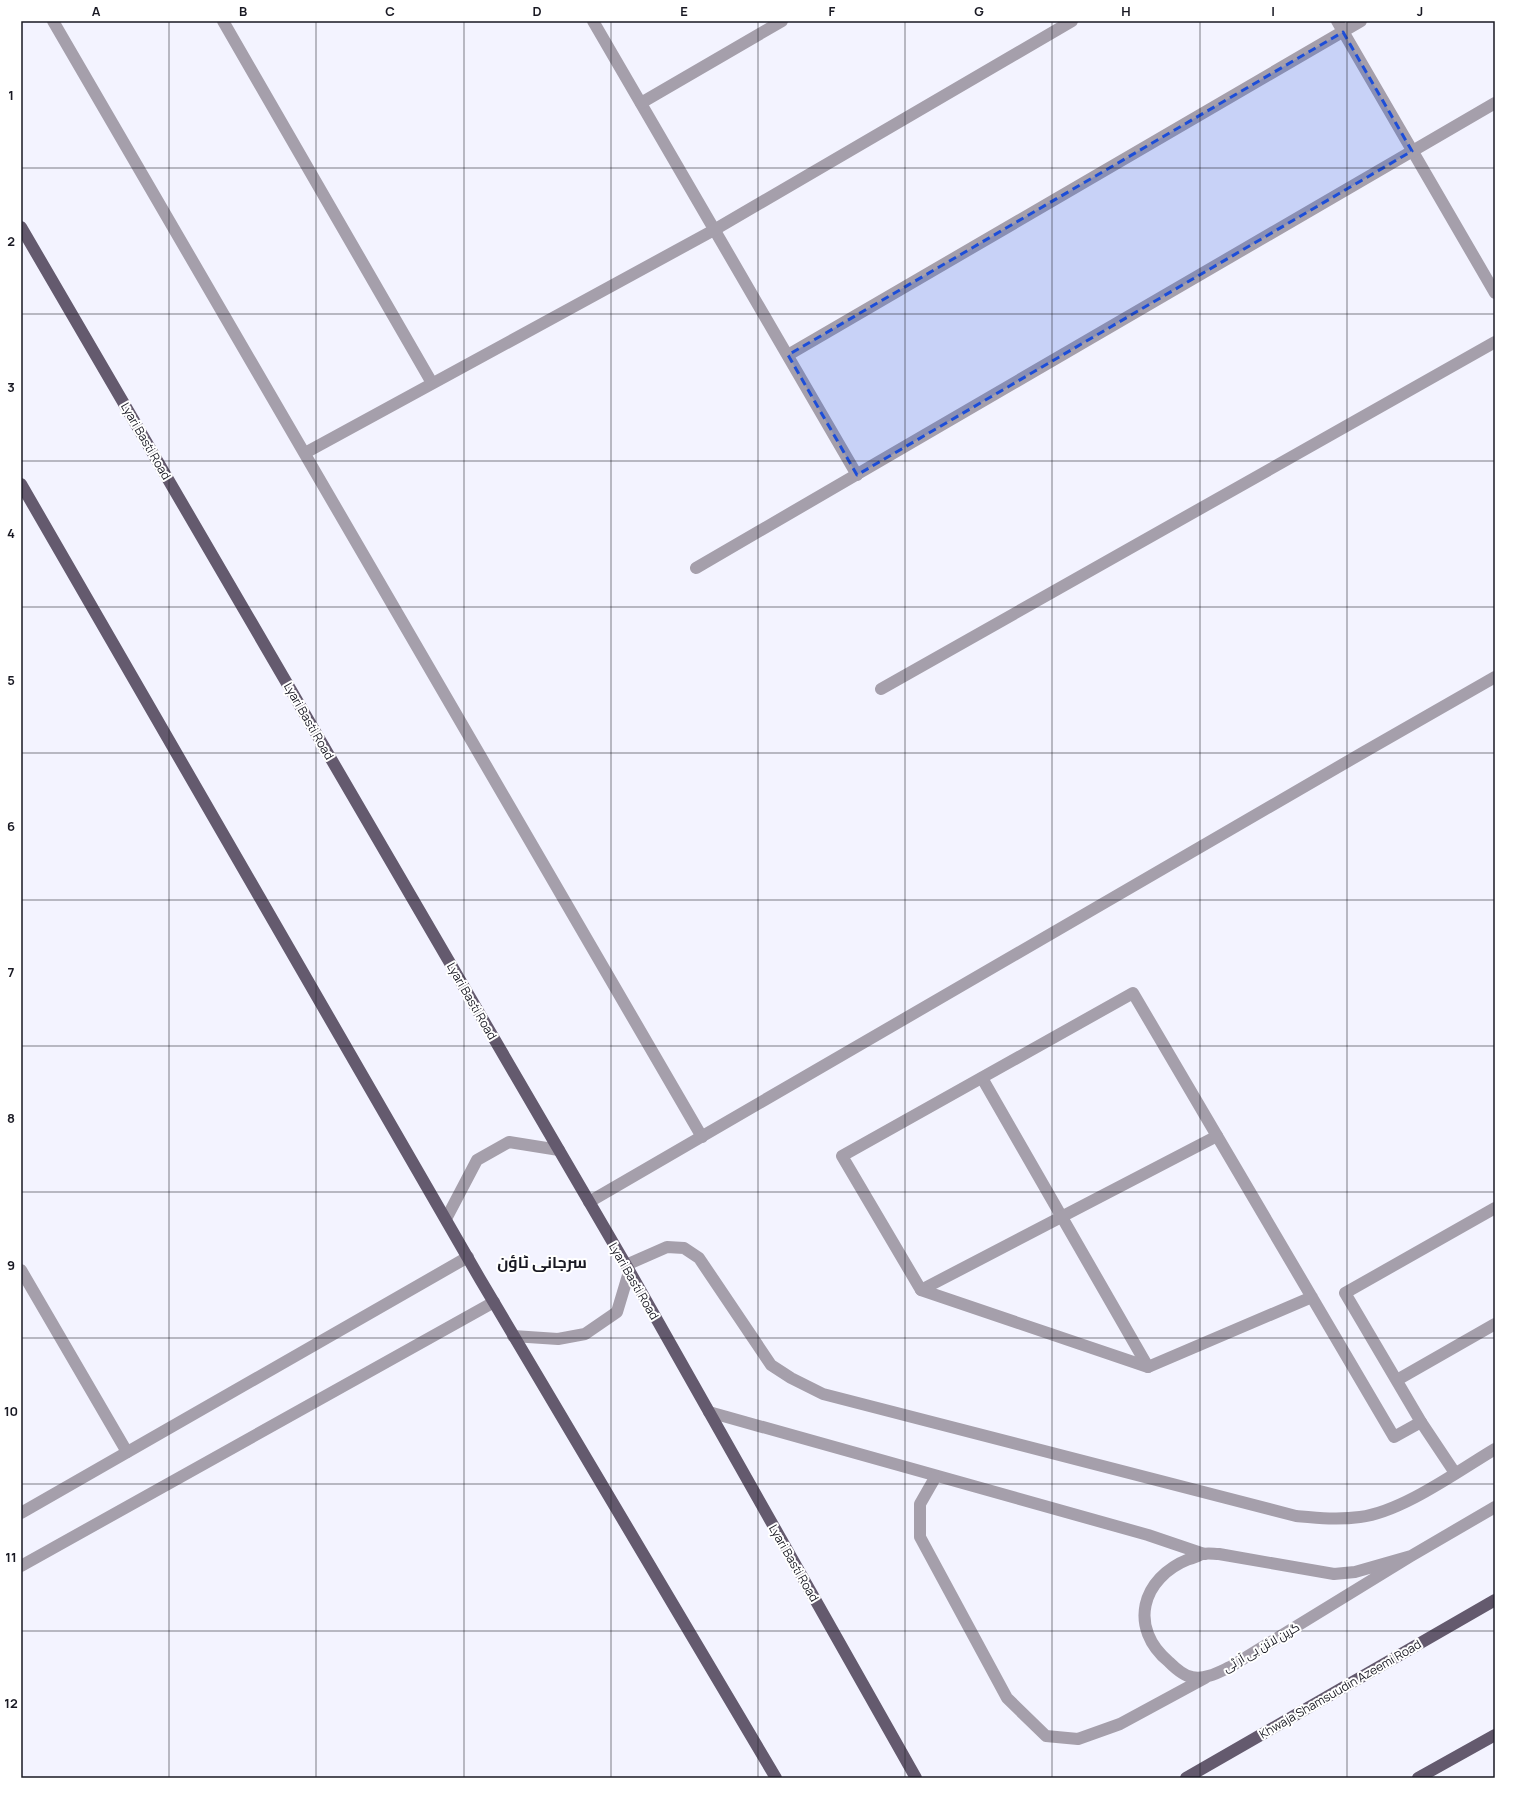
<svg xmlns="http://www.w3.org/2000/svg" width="1516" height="1799" viewBox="0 0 1516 1799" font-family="Manrope,Cairo,sans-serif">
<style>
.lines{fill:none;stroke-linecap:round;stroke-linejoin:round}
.minor{stroke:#a59fab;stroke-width:12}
.major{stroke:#645a6e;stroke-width:12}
.marked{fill:#1d4ed8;fill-opacity:0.2;stroke:#1d4ed8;stroke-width:3;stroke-dasharray:8 5;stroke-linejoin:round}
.grid{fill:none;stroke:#191923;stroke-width:1;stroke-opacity:0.55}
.labels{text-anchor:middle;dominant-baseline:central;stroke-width:4;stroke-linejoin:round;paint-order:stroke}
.street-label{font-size:12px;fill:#191923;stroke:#fff}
.district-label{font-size:16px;font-weight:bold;fill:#191923;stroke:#fff}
.neatline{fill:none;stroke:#191923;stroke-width:1.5}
.grid-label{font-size:13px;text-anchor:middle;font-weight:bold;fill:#191923}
</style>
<rect width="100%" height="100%" fill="#f3f3ff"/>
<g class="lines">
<g class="minor">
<path d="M53 21 702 1137"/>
<path d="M223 21 432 383"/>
<path d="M593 21 857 475"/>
<path d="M1337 21 1495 293"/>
<path d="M641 103 782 21"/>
<path d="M788 355 1361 21"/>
<path d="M305 453 714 230 1072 21"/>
<path d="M696 568 1495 103"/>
<path d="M881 689 1495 342"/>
<path d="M982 1078 1148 1367"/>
<path d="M589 1202 1364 752 1495 677"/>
<path d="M446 1219 477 1160 509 1142 559 1150"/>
<path d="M626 1265 667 1247 684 1248 699 1258 771 1365 791 1378 823 1394 1296 1516C1318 1518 1338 1520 1360 1517 1402 1512 1458 1471 1495 1449"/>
<path d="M21 1270 127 1452"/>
<path d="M921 1290 1217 1136"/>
<path d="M1312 1297 1148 1367 921 1290 842 1156 1133 993 1394 1437 1421 1422 1455 1473"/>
<path d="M513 1336 558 1339 585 1334 617 1312 629 1272"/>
<path d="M1397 1380 1495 1324"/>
<path d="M709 1412 1148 1535 1204 1554"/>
<path d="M1421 1422 1345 1293 1495 1208"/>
<path d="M936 1476 920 1504V1537L1007 1698 1046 1736 1078 1739 1120 1724 1205 1678"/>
<path d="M21 1513 468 1257"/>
<path d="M1411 1556 1355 1572 1334 1574 1219 1554C1214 1554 1208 1553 1203 1554 1199 1555 1194 1558 1189 1559 1141 1578 1128 1628 1169 1662 1175 1668 1184 1676 1192 1677 1205 1680 1219 1672 1230 1667L1411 1556 1495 1507"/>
<path d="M21 1566 494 1302"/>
</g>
<g class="major">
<path d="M21 227 626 1265 916 1778"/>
<path d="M21 484 480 1279 776 1778"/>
<path d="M1186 1778 1495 1600"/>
<path d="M1418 1778 1495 1735"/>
</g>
</g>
<path class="marked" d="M1343 32 1412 151 857 475 788 355Z"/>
<path class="grid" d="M169 21V1778M316 21V1778M464 21V1778M611 21V1778M758 21V1778M905 21V1778M1052 21V1778M1200 21V1778M1347 21V1778M21 168H1495M21 314H1495M21 461H1495M21 607H1495M21 753H1495M21 900H1495M21 1046H1495M21 1192H1495M21 1338H1495M21 1484H1495M21 1631H1495"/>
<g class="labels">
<g class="street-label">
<text transform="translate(146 441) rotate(60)">Lyari Basti Road</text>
<text transform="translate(309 721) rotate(60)">Lyari Basti Road</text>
<text transform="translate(472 1001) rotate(60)">Lyari Basti Road</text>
<text transform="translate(634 1281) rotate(60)">Lyari Basti Road</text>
<text transform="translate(794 1563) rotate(60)">Lyari Basti Road</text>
<text transform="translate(1261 1647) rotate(-30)">گرین لائن بی آر ٹی</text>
<text transform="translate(1340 1689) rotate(-30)">Khwaja Shamsuudin Azeemi Road</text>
</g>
<g class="district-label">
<text x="542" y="1262">سرجانی ٹاؤن</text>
</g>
</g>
<rect width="1516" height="1799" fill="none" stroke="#ffffff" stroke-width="44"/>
<rect x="22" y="22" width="1472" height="1755" class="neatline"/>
<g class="grid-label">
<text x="96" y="16">A</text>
<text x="243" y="16">B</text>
<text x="390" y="16">C</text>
<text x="537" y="16">D</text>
<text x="684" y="16">E</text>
<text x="832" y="16">F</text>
<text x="979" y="16">G</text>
<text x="1126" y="16">H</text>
<text x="1273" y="16">I</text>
<text x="1420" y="16">J</text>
<text x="11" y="100">1</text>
<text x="11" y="246">2</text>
<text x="11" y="392">3</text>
<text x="11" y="538">4</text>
<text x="11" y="685">5</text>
<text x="11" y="831">6</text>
<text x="11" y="977">7</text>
<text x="11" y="1123">8</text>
<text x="11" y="1270">9</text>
<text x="11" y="1416">10</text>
<text x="11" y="1562">11</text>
<text x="11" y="1708">12</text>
</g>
</svg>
